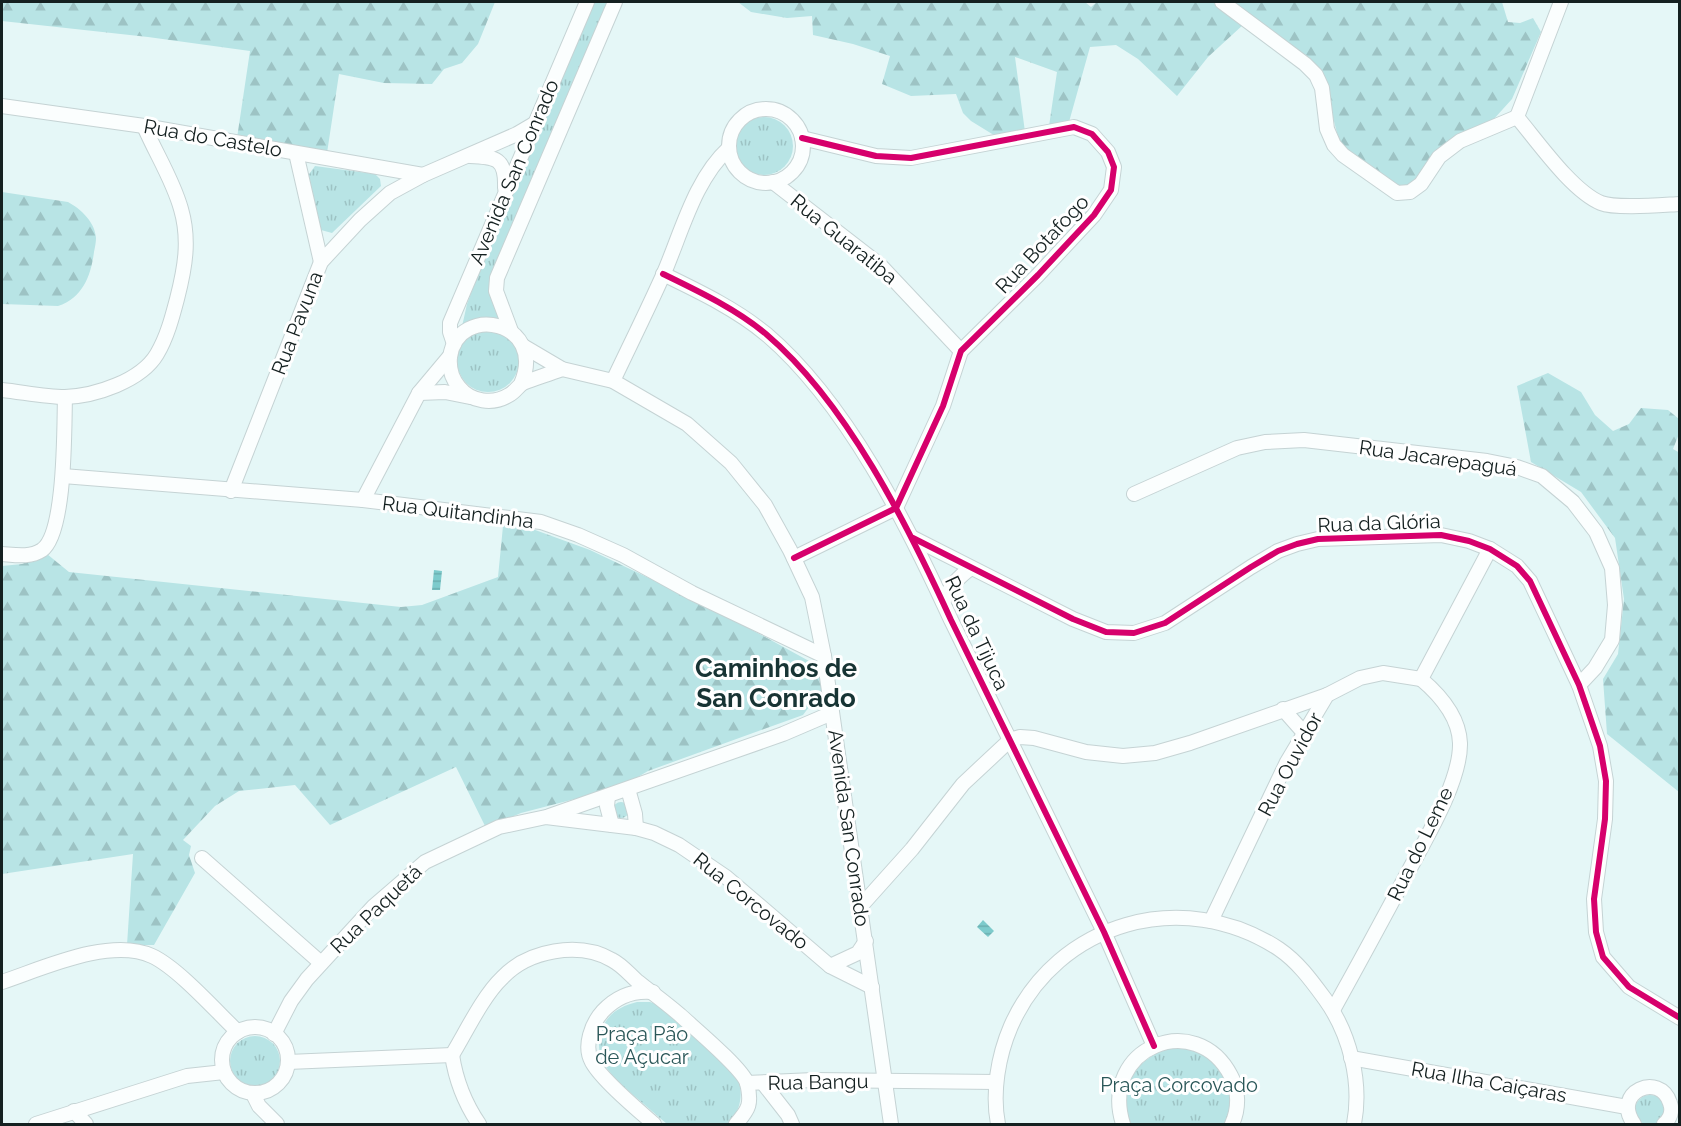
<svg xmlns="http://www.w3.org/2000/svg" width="1681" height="1126" viewBox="0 0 1681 1126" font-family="Raleway,sans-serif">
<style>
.forest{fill:url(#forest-firs)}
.park{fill:url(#park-tufts)}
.water{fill:url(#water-rules)}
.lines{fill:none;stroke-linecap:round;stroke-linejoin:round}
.minor-casing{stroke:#c5d3d4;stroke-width:16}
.minor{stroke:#fbfefe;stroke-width:14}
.cycleway-casing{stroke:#fff;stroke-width:10}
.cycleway{stroke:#d6006c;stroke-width:6}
.labels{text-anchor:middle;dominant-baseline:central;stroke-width:6;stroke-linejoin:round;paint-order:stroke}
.street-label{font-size:20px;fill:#142020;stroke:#fff}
.park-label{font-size:20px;fill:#2a5758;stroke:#fff}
.district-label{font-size:26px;font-weight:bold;fill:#183434;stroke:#fff}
</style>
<defs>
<pattern id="forest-firs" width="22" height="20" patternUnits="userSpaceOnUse" patternTransform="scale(1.5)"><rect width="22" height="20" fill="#b8e4e5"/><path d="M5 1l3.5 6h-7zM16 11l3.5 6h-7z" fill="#9dc3c4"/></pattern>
<pattern id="park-tufts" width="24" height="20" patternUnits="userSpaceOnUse" patternTransform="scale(1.5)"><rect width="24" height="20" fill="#b8e4e5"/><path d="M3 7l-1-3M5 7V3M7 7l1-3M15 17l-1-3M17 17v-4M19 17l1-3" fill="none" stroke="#9dc3c4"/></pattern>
<pattern id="water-rules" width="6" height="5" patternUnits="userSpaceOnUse" patternTransform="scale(1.5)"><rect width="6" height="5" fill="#7dcbcc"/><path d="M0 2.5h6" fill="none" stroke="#6baeaf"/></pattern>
</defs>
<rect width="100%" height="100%" fill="#e5f7f7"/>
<g class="forest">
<path d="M2 2H495L478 44 462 63 444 69 432 84 384 83 339 74 327 153 237 138 250 51 148 37 2 21Z"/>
<path d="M738 2H1085L1091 7 1097 2H1502L1508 22 1520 23 1533 18 1541 32 1512 99 1493 120 1443 146 1415 181 1400 188 1341 148 1321 72 1244 24 1208 57 1177 96 1138 59 1116 45 1090 47 1069 122 1049 126 1057 72 1015 57 1025 132 997 137 971 121 963 113 956 94 911 96 882 84 890 56 853 44 813 35 812 16 787 18 751 12Z"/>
<path d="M2 192 68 202C81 209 95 222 96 238 96 242 95 247 94 252 91 275 83 298 58 306L2 304Z"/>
<path d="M1548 373 1581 392 1595 415 1613 431 1629 424 1641 408 1668 410 1679 419V434L1673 449 1680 453 1679 792 1607 734 1603 679 1618 654 1624 599 1615 538 1581 492 1531 462 1517 386Z"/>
<path d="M503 526 527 527 590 550 712 608 809 661 822 673 824 687 803 715 648 771 621 787 521 813 486 828 456 767 330 825 295 785 239 791 215 806 183 840 191 846 189 855 195 873 154 945H127L133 854 2 874V566L22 564 47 554 69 572 401 607 422 605 498 577Z"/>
</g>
<g class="park">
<path d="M595 2H608L491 277C491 296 494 309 506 324L461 331 467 304 477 277Z"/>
<circle cx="764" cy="146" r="29"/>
<path d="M315 166 375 174 380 179 381 186 332 233 321 230 307 177Z"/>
<circle cx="488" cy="361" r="31"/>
<circle cx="621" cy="810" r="8"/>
<path d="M637 1002H650L663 1007 739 1079C743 1098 740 1108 730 1124H667C655 1114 644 1104 632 1094 612 1076 591 1058 602 1029 608 1013 621 1006 637 1002Z"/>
<circle cx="255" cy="1061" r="25"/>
<path d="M1176 1046 1190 1047 1213 1058 1233 1093 1228 1124H1129C1114 1086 1139 1055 1176 1046Z"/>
<circle cx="1650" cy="1110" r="15"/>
</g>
<g class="water">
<path d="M434 570 442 571 440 590H432Z"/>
<path d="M983 920 994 931 988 937 977 927Z"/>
</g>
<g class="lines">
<g class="minor-casing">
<g id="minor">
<path d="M1222 2 1305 64 1316 75 1322 88 1327 129 1334 145 1343 155 1397 193 1410 192 1421 184 1439 157 1460 141 1517 117"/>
<path d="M2 106 144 126 423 175"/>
<circle cx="766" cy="146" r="37"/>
<path d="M1517 117C1538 142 1572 191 1601 203 1616 209 1661 205 1680 204"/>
<path d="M1517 117 1561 2"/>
<path d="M296 153 321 262"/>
<path d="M470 156C496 157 506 158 505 188"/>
<path d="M773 182 880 265 961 351"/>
<path d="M663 274C698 291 736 309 766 334 847 403 907 524 951 620L1104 932 1154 1046"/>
<path d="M511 331 496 291 497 278 615 2"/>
<path d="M454 344 450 332V323L587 2"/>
<path d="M523 346 562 369 613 381 687 424 731 463 765 505 790 550 812 597 824 656 891 1124"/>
<path d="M613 381C630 345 648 309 664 273 682 231 695 179 729 148"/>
<path d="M521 384C548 321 458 302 450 357 449 368 452 379 459 387 471 402 493 405 509 395 515 392 518 386 523 383 536 378 549 374 562 369"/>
<path d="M2 390C22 392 44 397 65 397 95 396 141 381 157 354 167 337 172 318 177 299 185 268 190 240 181 209 173 180 156 154 144 126"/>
<path d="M419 393 445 392 470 397"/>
<path d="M63 476 363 500 541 522 578 535 623 555 692 593 824 656"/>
<path d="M231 491 321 262 360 220 390 193 423 175 517 134 534 124"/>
<path d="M1134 494 1237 448 1265 442 1304 440 1487 461 1517 467 1542 476 1573 502 1596 532 1612 568 1615 605 1612 640 1595 668 1579 685"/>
<path d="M363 500 419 393 450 356"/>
<path d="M913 538 1073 619 1106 632 1134 633 1165 623 1251 567 1278 551 1297 544 1318 539 1441 535 1469 541 1490 549 1517 566 1530 581 1579 685 1600 746 1606 781 1605 819 1594 899 1596 932 1603 957 1629 987 1680 1018"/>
<path d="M2 554C15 555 30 558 42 550 66 533 64 426 65 397"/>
<path d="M794 558 896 508 943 406 961 351 1038 275 1094 215 1111 190 1114 167 1108 152 1092 134 1074 127 911 158 876 156 802 138"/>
<path d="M943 602C950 587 957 578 971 568"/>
<path d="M1421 679 1490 549"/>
<path d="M1283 709 1305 734"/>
<path d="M628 789 635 814 636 828"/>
<path d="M608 796 607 806 612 825"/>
<path d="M549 816 783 734 832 713"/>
<path d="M202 858 321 963"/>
<path d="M860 907 912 849 963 784 1010 740 1020 737 1034 738 1086 752 1123 756 1155 753 1190 743 1327 695"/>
<path d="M1211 921 1287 762 1327 695 1360 678 1383 673 1421 679"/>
<path d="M830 966 858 953 866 941"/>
<path d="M2 982C44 968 110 937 152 956 178 968 216 1011 238 1032"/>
<path d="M653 992C633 990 617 996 603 1011 592 1023 583 1046 592 1062 602 1080 638 1110 654 1124"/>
<path d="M1333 1010C1358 965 1383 919 1407 874 1425 840 1461 781 1460 743 1459 717 1440 695 1421 679"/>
<circle cx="255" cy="1060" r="33"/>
<path d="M274 1034 291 1001 307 979 374 906 425 862 499 827 546 817 636 828 654 833 679 845 726 877 830 966 872 987"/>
<path d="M452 1055C466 1032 483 996 502 978 528 950 579 941 612 960 622 965 629 974 637 981 651 992 666 1003 680 1015 694 1028 742 1068 747 1083L814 1080 996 1082"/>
<path d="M452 1055C456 1081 464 1102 479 1124"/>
<path d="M1351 1058 1627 1107"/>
<path d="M288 1062 452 1055"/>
<path d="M763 1083 788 1115 792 1124"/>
<path d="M253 1094 259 1106 277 1124"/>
<path d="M74 1111 86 1124"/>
<path d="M36 1124 187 1076 224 1072"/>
<path d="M736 1124C749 1109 752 1104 747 1083"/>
<path d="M998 1124C992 1093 998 1056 1011 1026 1057 922 1183 886 1279 949 1298 962 1311 980 1325 999 1350 1034 1362 1082 1354 1124"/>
<path d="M1123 1124C1099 1048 1196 1008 1231 1076 1239 1090 1239 1109 1232 1124"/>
<path d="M1634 1124C1611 1092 1660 1071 1670 1103 1673 1111 1670 1119 1664 1124"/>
</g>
</g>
<use href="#minor" class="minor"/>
<g class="cycleway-casing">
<g id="cycleway">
<path d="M663 274C698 291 736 309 766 334 847 403 907 524 951 620L1104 932 1154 1046"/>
<path d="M913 538 1073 619 1106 632 1134 633 1165 623 1251 567 1278 551 1297 544 1318 539 1441 535 1469 541 1490 549 1517 566 1530 581 1579 685 1600 746 1606 781 1605 819 1594 899 1596 932 1603 957 1629 987 1680 1018"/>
<path d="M794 558 896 508 943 406 961 351 1038 275 1094 215 1111 190 1114 167 1108 152 1092 134 1074 127 911 158 876 156 802 138"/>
</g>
</g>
<use href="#cycleway" class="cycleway"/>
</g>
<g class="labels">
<g class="street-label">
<text transform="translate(213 138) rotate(10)">Rua do Castelo</text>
<text transform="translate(514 172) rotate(-67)">Avenida San Conrado</text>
<text transform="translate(844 239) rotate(39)">Rua Guaratiba</text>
<text transform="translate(1042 244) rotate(-47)">Rua Botafogo</text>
<text transform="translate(297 323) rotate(-69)">Rua Pavuna</text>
<text transform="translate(1438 458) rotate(8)">Rua Jacarepaguá</text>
<text transform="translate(458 512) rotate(7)">Rua Quitandinha</text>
<text transform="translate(1379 523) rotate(-2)">Rua da Glória</text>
<text transform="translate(977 633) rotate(65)">Rua da Tijuca</text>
<text transform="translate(1290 764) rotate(-62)">Rua Ouvidor</text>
<text transform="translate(849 828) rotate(82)">Avenida San Conrado</text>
<text transform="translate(1420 844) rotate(-64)">Rua do Leme</text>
<text transform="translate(751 901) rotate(39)">Rua Corcovado</text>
<text transform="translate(376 909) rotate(-44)">Rua Paquetá</text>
<text transform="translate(818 1082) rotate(-1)">Rua Bangu</text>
<text transform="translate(1489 1082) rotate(10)">Rua Ilha Caiçaras</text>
</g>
<g class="park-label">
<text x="642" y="1034">Praça Pão<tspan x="642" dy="23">de Açucar</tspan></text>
<text x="1179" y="1085">Praça Corcovado</text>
</g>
<g class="district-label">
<text x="776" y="668">Caminhos de<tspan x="776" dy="30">San Conrado</tspan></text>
</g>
</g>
<rect width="1681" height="1126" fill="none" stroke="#142020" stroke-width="6"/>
</svg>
